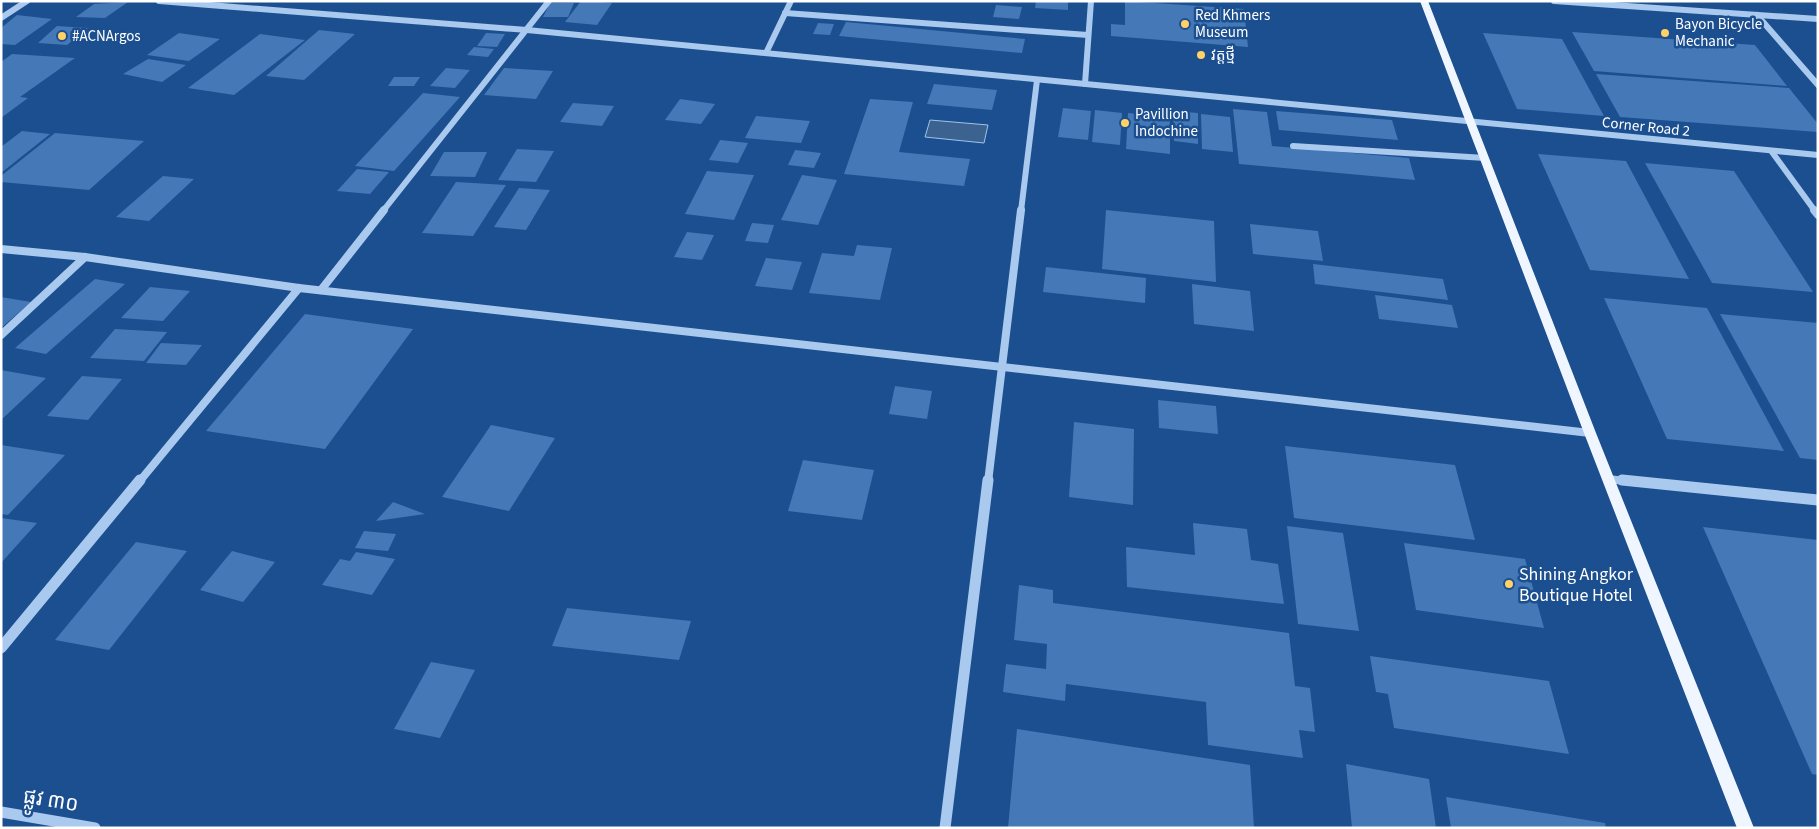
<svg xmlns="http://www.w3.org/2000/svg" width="1819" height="829" viewBox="0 0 1819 829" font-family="'Source Sans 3','Noto Sans Khmer',sans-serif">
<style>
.water{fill:#3c6290;stroke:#9cc4f0}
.building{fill:#4478b7}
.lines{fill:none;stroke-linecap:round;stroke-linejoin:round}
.minor-far2{stroke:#a9c9ee;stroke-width:6}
.minor-far1{stroke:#a9c9ee;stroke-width:8}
.minor{stroke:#a9c9ee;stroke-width:11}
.major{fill:#f0f6ff;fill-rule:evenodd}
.poi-dot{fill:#ffd166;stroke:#1b4f8f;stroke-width:2}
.labels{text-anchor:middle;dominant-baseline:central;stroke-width:5;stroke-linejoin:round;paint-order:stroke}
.far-poi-label{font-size:15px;fill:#fff;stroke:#1b4f8f;text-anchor:start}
.far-street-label{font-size:15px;fill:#fff;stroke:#1b4f8f}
.poi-label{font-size:18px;fill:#fff;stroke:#1b4f8f;text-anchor:start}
.near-street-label{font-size:21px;fill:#fff;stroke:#1b4f8f}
</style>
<rect width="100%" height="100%" fill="#1b4f8f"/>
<path class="water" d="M930 120 988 125 984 143 925 137Z"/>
<g class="building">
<path d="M581 1H591L612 3 597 25 565 22Z"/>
<path d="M1036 1H1068V10L1035 8Z"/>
<path d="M1125 1 1244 9 1248 47 1111 36V24L1125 25Z"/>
<path d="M128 2 105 18 76 17 94 4Z"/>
<path d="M550 3H574L568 17H543Z"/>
<path d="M996 5 1022 7 1019 19 993 17Z"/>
<path d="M17 15 52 19 15 45 1 44V28Z"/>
<path d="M846 22 1025 39 1022 53 839 36Z"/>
<path d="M818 23 834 24 830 35 813 34Z"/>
<path d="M57 26 88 28 67 45 38 43Z"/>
<path d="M319 30 355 34 304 80 266 76Z"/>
<path d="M1572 32 1755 45 1787 86 1594 71Z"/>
<path d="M179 33 220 39 189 61 147 55Z"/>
<path d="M486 33 505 34 497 47 477 46Z"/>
<path d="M1483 33 1562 39 1604 116 1517 109Z"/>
<path d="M260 34 305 40 234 95 188 88Z"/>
<path d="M474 47 494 49 488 57 467 55Z"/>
<path d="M12 54 75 58 20 97 28 98 1 118V62Z"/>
<path d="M148 59 186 65 162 82 123 74Z"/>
<path d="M446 68 470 70 455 88 430 86Z"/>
<path d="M504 68 553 71 536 99 484 95Z"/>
<path d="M1596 74 1789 88 1818 124V132L1620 117Z"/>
<path d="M394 77H420L414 86H388Z"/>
<path d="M934 84 997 90 992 110 927 104Z"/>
<path d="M423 93 460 97 394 171 355 166Z"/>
<path d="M680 99 715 104 701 124 665 120Z"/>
<path d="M870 99 913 102 899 152 970 159 964 186 844 174Z"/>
<path d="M573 103 614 106 602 126 560 122Z"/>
<path d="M1063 108 1091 111 1088 140 1058 137Z"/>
<path d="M1233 109 1267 112 1272 146 1409 158 1415 180 1239 164Z"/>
<path d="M1095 110 1122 113 1120 145 1092 142Z"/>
<path d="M1173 111 1198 113V144L1174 141Z"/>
<path d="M1276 111 1392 120 1398 140 1279 130Z"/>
<path d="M1128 113 1170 117V154L1126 149Z"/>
<path d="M1201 114 1230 117 1233 152 1202 149Z"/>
<path d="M756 116 810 121 801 143 745 138Z"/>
<path d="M22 131 50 134 1 173V147Z"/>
<path d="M55 133 144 141 89 190 1 182V176Z"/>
<path d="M720 140 748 143 738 163 709 160Z"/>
<path d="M517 149 554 151 536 182 498 180Z"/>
<path d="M795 150 821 153 814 168 788 165Z"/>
<path d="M444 152H487L475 177 430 176Z"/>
<path d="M1538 154 1626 161 1689 279 1590 270Z"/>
<path d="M1645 163 1734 171 1813 292 1712 283Z"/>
<path d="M357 169 389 172 370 194 337 191Z"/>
<path d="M707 171 754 175 734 220 685 214Z"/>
<path d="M802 175 837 180 818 225 781 220Z"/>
<path d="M163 176 194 179 149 221 116 217Z"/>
<path d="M456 182 506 185 473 236 422 233Z"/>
<path d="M519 188 550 190 526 230 494 227Z"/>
<path d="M1106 210 1214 221 1216 282 1102 269Z"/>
<path d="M752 223 774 225 768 243 745 241Z"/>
<path d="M1250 224 1318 231 1323 261 1253 254Z"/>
<path d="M687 232 714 235 702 260 674 257Z"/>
<path d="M857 245 892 248 880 300 809 293 822 253 854 256Z"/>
<path d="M766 258 802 262 792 290 755 286Z"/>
<path d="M1313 264 1443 279 1448 300 1315 284Z"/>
<path d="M1046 267 1146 278 1145 303 1043 292Z"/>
<path d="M95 279 125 284 46 354 15 348Z"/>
<path d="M1192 284 1250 291 1254 331 1194 324Z"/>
<path d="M150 287 190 291 163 321 121 318Z"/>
<path d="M1375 295 1452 305 1458 328 1379 319Z"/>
<path d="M1 297 31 302 1 328Z"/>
<path d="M1604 298 1707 308 1784 451 1667 439Z"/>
<path d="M305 314 413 329 325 449 206 431Z"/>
<path d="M1720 314 1818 323V460L1800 458Z"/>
<path d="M115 329 167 332 144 361 90 358Z"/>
<path d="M161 343 202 345 186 365 146 363Z"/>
<path d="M1 370 46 378 1 420Z"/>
<path d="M82 376 122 379 88 420 47 416Z"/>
<path d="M895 386 932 391 927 419 889 414Z"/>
<path d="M1158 400 1216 406 1218 434 1159 428Z"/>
<path d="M1074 422 1134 429 1133 505 1069 497Z"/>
<path d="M491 425 555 438 509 511 442 497Z"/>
<path d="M1 445 65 455 8 515 1 514Z"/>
<path d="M1285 446 1455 465 1475 540 1294 518Z"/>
<path d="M803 460 874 470 862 520 788 511Z"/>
<path d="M393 502 425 514 376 521Z"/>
<path d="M1 518 37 523 1 563Z"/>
<path d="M1193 523 1247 529 1251 560 1278 564 1284 604 1127 587 1126 547 1195 555Z"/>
<path d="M1287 526 1343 533 1359 631 1298 624Z"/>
<path d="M1703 527 1818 540V775L1812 774Z"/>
<path d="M364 531 396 534 388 551 355 548Z"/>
<path d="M136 542 187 551 109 650 55 640Z"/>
<path d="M1404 543 1525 559 1544 628 1416 610Z"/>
<path d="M232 551 275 562 243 602 200 590Z"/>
<path d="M356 552 395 559 372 595 322 585 340 559 350 561Z"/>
<path d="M1019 585 1053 590V603L1289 633 1295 686 1310 688 1315 732 1299 730 1303 758 1208 745 1206 702 1066 684 1065 701 1003 692 1006 664 1046 669 1047 644 1014 640Z"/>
<path d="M567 608 691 621 679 660 552 646Z"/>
<path d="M1370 656 1549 681 1569 754 1394 728 1388 694 1376 692Z"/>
<path d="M431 662 475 670 440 738 394 729Z"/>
<path d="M1017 729 1250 765 1254 828H1008Z"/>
<path d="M1346 764 1429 779 1436 828H1352Z"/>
<path d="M1446 797 1605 823 1606 828H1451Z"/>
</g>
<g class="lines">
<g class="minor-far2">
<path d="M159 1 527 30 1818 155"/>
<path d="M1554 1 1818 19"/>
<path d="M785 13 1088 35"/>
<path d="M1757 15 1818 85"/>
<path d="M1 18 27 1"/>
<path d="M766 53 791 1"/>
<path d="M1085 84 1091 1"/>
<path d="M1293 146 1485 158"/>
<path d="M1772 152 1815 211"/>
<path d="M383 211 549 1"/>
<path d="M1021 211 1037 80"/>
</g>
<g class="minor-far1">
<path d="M1814 210 1818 215"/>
<path d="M1 249 85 257 299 288 1590 433"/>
<path d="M321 290 384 210"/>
<path d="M1 335 85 257"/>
<path d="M1608 479 1634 482"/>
<path d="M139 482 299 288"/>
<path d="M988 482 1021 210"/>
</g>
<g class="minor">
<path d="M1622 480 1818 500"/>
<path d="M1 648 140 480"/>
<path d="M1 812 95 828"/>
<path d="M945 828 988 480"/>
</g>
<path class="major" d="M1420 1H1428L1596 433 1754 828H1737L1584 433Z"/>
</g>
<g class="poi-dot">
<circle cx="1185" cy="24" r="5"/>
<circle cx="1665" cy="33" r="5"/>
<circle cx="62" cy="36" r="5"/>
<circle cx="1201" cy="55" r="5"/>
<circle cx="1125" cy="123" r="5"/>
<circle cx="1509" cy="584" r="5"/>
</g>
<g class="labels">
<g class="far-poi-label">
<text x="1195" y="15">Red Khmers<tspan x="1195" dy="17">Museum</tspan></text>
<text x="1675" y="24">Bayon Bicycle<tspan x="1675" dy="17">Mechanic</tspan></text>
<text x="72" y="36">#ACNArgos</text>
<text x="1211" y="55">វត្តថ្មី</text>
<text x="1135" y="114">Pavillion<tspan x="1135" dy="17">Indochine</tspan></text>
</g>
<g class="far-street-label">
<text transform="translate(1646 127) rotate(6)">Corner Road 2</text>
</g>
<g class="poi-label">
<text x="1519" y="574">Shining Angkor<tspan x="1519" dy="21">Boutique Hotel</tspan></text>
</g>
<g class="near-street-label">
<text transform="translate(51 800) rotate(9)">ផ្លូវ ៣០</text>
</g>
</g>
<rect width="1819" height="829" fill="none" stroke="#ffffff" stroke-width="5"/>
</svg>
